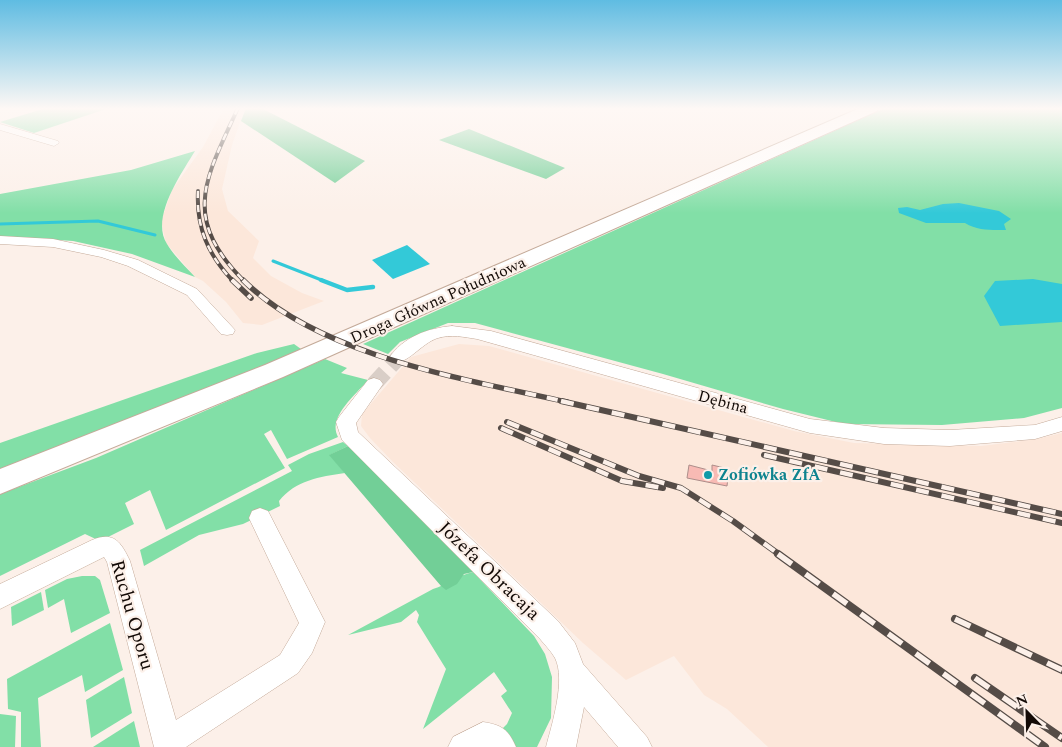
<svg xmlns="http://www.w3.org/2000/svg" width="1062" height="747" font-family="Spectral,serif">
	<rect width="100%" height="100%" fill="#fcf0e9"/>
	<g fill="#fce7da">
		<path d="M224,108H245L232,145L222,189L228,211L259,241L253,258L271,276L302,293L324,301L262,325L243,323L226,302L203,281L195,277L166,243L161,221L172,190L203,147Z"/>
		<path d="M459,344L489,346L794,431L854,443L981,446L1037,439L1062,433V747H768L727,709L704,695L674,656L626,680L583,643L393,462L370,438L361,426L362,414L411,357Z"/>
	</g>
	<g fill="#82dfa7">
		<path d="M46,108H109L34,133L0,122Z"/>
		<path d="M885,108H1062V408L1024,418L942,425L844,424L783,409L663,374L475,323H448L400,342L388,354L363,344Z"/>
		<path d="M195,151C181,174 150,218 167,244C174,256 186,267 195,277L132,254L73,241L0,236V194L131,170Z"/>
		<path d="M294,344L301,349L176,405L0,476V443L257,353Z"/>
		<path d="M325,359L347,368L341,373L368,380C356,395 327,417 338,437L287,459L271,430L264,434L285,468L166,530L150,490L125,503L134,524L100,541L85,534L0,576V494L96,458Z"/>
		<path d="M343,442L348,446L330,455L345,473C319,477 296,480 279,501L280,506L243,524L199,535L144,566L140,550L292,471L288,465L309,454Z"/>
		<path d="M473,572L534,636L545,654L552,677L551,718L537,747H512L499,732L507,724L512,713L501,696L507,691L494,672L423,729L446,669L417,622L419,615L416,610L401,622L348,635L433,589C447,585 459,575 473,572Z"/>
		<path d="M82,576H95L100,580L110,613L71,633L64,599L48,608L45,590L67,579Z"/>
		<path d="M41,592L44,610L12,626L11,607Z"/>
		<path d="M110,623L123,670L85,692L82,675L38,698L41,747H21V712L8,709L7,679Z"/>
		<path d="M124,677L132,713L91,738L86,700Z"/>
		<path d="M0,714L16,716L15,747H0Z"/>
		<path d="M134,721L140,747H93Z"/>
	</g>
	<g fill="#72cf97">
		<path d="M246,108H261L365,161L335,183L241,121Z"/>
		<path d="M469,129L565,168L546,179L439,140Z"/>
		<path d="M348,446L473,572L464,574L457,584L446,590L441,586L329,455Z"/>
	</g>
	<g fill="#33c9d8">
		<path d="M959,203L999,211L1011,219L1004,224L1006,230C992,230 978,231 965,223H926L899,213L898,208L907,207L920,210L943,204Z"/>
		<path d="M407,245L430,264L393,279L372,260Z"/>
		<path d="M1033,279L1062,284V322L1000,326L984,296L995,281Z"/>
	</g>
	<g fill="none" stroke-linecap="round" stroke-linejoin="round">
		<g stroke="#33c9d8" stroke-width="3">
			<path d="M0,224L98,221L155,235"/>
			<path d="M273,261L324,281"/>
		</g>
		<path stroke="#33c9d8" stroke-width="4.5" d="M321,280L347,290L373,287"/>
	</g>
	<path fill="#f8bab4" stroke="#ad8e8a" d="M689,465L712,471V465L729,469L727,486L687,478Z"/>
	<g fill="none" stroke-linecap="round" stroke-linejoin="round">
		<path stroke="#d9cec7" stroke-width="16" stroke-dasharray="16 8" stroke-linecap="butt" d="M374,384L398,358"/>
		<defs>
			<g id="minor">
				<path d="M0,124L58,141L59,143L54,146L0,130Z"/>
				<path d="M0,236L53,239L104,250L138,260L197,289L235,330L233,334L227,335L221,334L187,295L128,266L101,257L53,247L0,244Z"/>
				<path d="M452,326L491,331L810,419L884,428L950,430L1035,425L1062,417V431L1035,439L950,446L884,444L810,433L477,339C464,337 451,334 438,338C421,343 407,366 392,362L389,358C403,337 428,328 452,326Z"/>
				<path d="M374,378L380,380L383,384L356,423L358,432L558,621L575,643L583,664L647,737L652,747H618L584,707L576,747H546C552,724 566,680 555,658C551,651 545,645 540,639L342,440L336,422L339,417L368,380Z"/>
				<path d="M260,508L268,511L325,622L312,653L298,673L186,747H154L107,562L104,557L0,609V584L92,540C114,531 121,542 130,561L176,720L280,655L299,623L249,518L252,511Z"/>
				<path d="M483,722C502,725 508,729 516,747H448L453,737Z"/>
			</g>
			<path id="secondary" d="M860,108H878L877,111L283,377L0,494V469L265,365Z"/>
		</defs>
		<use href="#minor" stroke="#c4aa99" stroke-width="1"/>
		<use href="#secondary" stroke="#c4aa99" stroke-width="2"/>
		<use href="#minor" fill="#fff" fill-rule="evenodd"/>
		<use href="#secondary" fill="#fff" fill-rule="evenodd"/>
		<defs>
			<g id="rail-far3">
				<path d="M238,108C206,178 180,217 244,281"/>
				<path d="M198,191C196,227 208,255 233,281"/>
			</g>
			<g id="rail-far2">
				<path d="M232,280L251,298"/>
				<path d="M243,280C319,356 464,379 567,402"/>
			</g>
			<g id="rail-far1">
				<path d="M561,401L1062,514"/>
				<path d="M507,422L639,476L681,488L733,521L780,555"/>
				<path d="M501,428L622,481L663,488"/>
				<path d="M764,455L1062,523"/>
			</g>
			<g id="rail">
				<path d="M778,554L1045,747"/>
				<path d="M955,619L1062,670"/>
				<path d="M975,678L1062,738"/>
			</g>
		</defs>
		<use href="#rail-far3" stroke="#554c47" stroke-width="4"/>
		<use href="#rail-far2" stroke="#554c47" stroke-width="5.5"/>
		<use href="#rail-far1" stroke="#554c47" stroke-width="6"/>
		<use href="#rail" stroke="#554c47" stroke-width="8"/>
		<use href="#rail-far3" stroke="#fcf0e9" stroke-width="2.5" stroke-dasharray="7" stroke-linecap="butt"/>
		<use href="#rail-far2" stroke="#fcf0e9" stroke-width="4" stroke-dasharray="11" stroke-linecap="butt"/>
		<use href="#rail-far1" stroke="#fcf0e9" stroke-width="4.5" stroke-dasharray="13" stroke-linecap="butt"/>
		<use href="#rail" stroke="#fcf0e9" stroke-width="5.5" stroke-dasharray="17" stroke-linecap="butt"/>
	</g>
	<linearGradient id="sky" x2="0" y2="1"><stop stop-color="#5fbce2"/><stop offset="0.51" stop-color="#fef8f5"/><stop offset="1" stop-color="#fef8f5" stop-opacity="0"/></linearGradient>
	<rect width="1062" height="213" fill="url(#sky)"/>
	<circle fill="#0f9aa8" stroke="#fcf0e9" stroke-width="2" cx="708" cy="475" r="5"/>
	<g text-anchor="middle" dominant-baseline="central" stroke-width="4.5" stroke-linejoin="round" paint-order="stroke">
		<g font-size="16" fill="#130a06" stroke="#fcf0e9">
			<text transform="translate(438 300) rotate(-24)">Droga Główna Południowa</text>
			<text transform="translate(723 402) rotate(15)">Dębina</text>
		</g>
		<g font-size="16" font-weight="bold" fill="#0d838f" stroke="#fcf0e9" text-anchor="start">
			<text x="718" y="475">Zofiówka ZfA</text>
		</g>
		<g font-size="19" fill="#130a06" stroke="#fcf0e9">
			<text transform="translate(489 571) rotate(44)">Józefa Obracaja</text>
			<text transform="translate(132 615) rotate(74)">Ruchu Oporu</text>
		</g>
	</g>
	<g transform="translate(1027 712) rotate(337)" stroke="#fcf0e9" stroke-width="4" paint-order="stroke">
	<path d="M0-4L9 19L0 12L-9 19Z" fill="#130a06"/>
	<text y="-8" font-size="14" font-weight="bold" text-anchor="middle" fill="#130a06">N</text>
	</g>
</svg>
